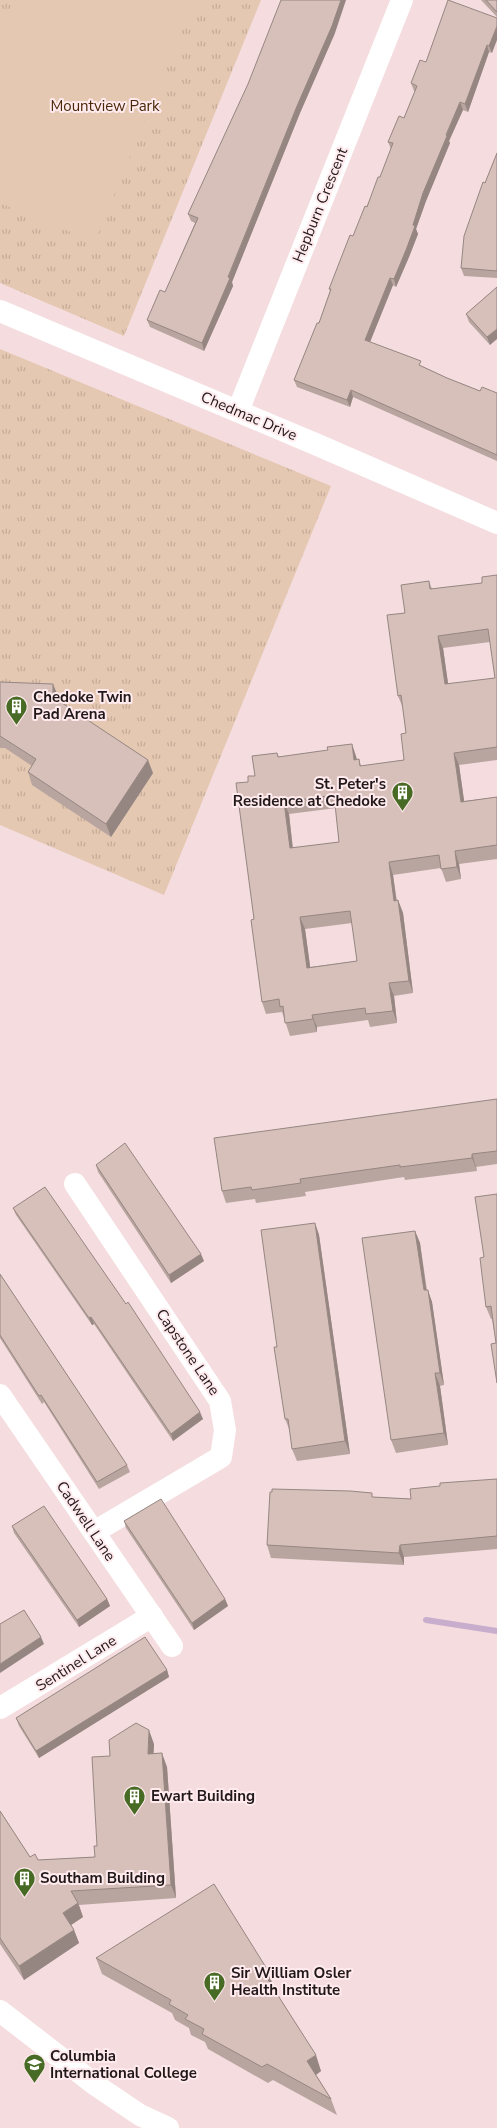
<svg xmlns="http://www.w3.org/2000/svg" width="497" height="2128" font-family="'Nunito Sans',sans-serif">
	<defs>
		<pattern id="park-tufts" width="24" height="20" patternUnits="userSpaceOnUse" patternTransform="scale(1.25)"><rect width="24" height="20" fill="#e5c8b2"/><path d="M3 7l-1-3M5 7V3M7 7l1-3M15 17l-1-3M17 17v-4M19 17l1-3" fill="none" stroke="#c4ab98"/></pattern>
	</defs>
	<rect width="100%" height="100%" fill="#f5dcdf"/>
	<g fill="url(#park-tufts)">
		<path d="M0,0H261L124,336L0,283Z"/>
		<path d="M0,349L331,486L164,895L0,825Z"/>
	</g>
	<path fill="#e5c8b2" d="M13,0H194L95,242L0,203V32Z"/>
	<g fill="none" stroke-linecap="round" stroke-linejoin="round">
		<path stroke="#c8adcd" stroke-width="6" d="M426,1620L497,1631"/>
		<g stroke="#fff" stroke-width="22">
			<path d="M0,311L320,446L497,523"/>
			<path d="M238,411L402,0"/>
			<path d="M75,1184L220,1401L225,1430L221,1457L94,1532"/>
			<path d="M0,1395L172,1646"/>
			<path d="M0,1708L152,1616"/>
			<path d="M0,2011L97,2086L140,2115L168,2128"/>
		</g>
	</g>
	<g fill="#b9a5a0" fill-rule="evenodd">
		<path d="M481,0H497V17Z"/>
		<path d="M497,18L492,53L489,52L468,112L463,110L449,141L450,143L426,201L416,229L418,234L409,257L396,287L393,285L370,342L447,378L480,391L497,393V461L353,397L350,407L297,387L294,380L319,323L330,291L329,289L380,177L391,149L388,142L404,118L415,91H414L411,83L426,62Z"/>
		<path d="M335,33L300,113L232,282L233,286L204,351L150,327L147,320L165,292L195,223L191,221L188,214Z"/>
		<path d="M497,153V278L464,276L461,268L485,183Z"/>
		<path d="M497,287L490,345L469,322L466,314Z"/>
		<path d="M497,575V760L459,765L464,801L497,797V859L459,864L461,879L446,882L441,868L393,875L397,901L398,900L403,913L413,993L394,996L397,1023L370,1027L368,1020L317,1027V1032L290,1036L282,1012L266,1014L262,1002L254,919L248,782L277,753L279,757L356,756L357,760L359,759L361,766L404,760L406,733L403,708L398,696L405,613L429,581L432,589L482,583ZM490,642L495,678L448,684L443,648ZM336,808L339,842L293,848L289,814ZM352,923L357,961L310,967L305,929Z"/>
		<path d="M0,682L58,696V700L153,773L111,837L32,785L28,772L32,766L5,748H0Z"/>
		<path d="M497,1099V1164L476,1167L477,1171L405,1180L404,1177L305,1192L306,1196L256,1203L255,1199L226,1203L222,1191Z"/>
		<path d="M96,1165L204,1261L171,1283L98,1172Z"/>
		<path d="M497,1194V1384L496,1343L492,1319H491L486,1307L484,1257Z"/>
		<path d="M13,1208L203,1419L173,1441L94,1324L92,1325L16,1215Z"/>
		<path d="M315,1223L319,1235L350,1454L297,1461L292,1449L290,1431L285,1419L277,1347Z"/>
		<path d="M415,1231L420,1243L427,1290L432,1302L444,1385L440,1386L448,1445L396,1453L391,1440Z"/>
		<path d="M0,1274L127,1465L130,1472L99,1489L44,1402L42,1404L0,1338Z"/>
		<path d="M497,1479V1549L404,1557V1565L271,1558L267,1545L374,1497L411,1499L440,1486Z"/>
		<path d="M124,1521L225,1599L228,1606L194,1630L126,1528Z"/>
		<path d="M12,1526L107,1599L110,1606L79,1627L14,1533Z"/>
		<path d="M167,1670L169,1677L39,1758L19,1726L16,1718Z"/>
		<path d="M154,1744L153,1754L167,1767L176,1898L79,1905L83,1917L71,1925L74,1930L79,1943L24,1980L0,1944V1811L30,1857L38,1860L95,1857L97,1846L110,1756Z"/>
		<path d="M96,1958L273,1985H272L321,2071L316,2075L331,2099L337,2115L273,2080L268,2083L208,2049L205,2042L191,2035L189,2028L175,2020L172,2013L102,1974Z"/>
	</g>
	<g fill="#968682">
		<path d="M341,0H346L335,33L300,113L232,282L233,286L204,351L202,343L297,106Z"/>
		<path d="M497,26V40L492,53L489,46Z"/>
		<path d="M487,45L489,52L468,112L465,104Z"/>
		<path d="M460,102L463,110L449,141L450,143L426,201L416,229L418,234L409,257L396,287L394,279L423,193Z"/>
		<path d="M390,278L393,285L368,347L365,340Z"/>
		<path d="M497,329V339L490,345L487,337Z"/>
		<path d="M351,390L353,397L350,407L347,400Z"/>
		<path d="M438,636L443,648L450,697L445,684Z"/>
		<path d="M53,684L58,696V710L53,697Z"/>
		<path d="M352,744L356,756L359,773L354,760Z"/>
		<path d="M454,753L459,765L466,814L461,802Z"/>
		<path d="M148,760L153,773L111,837L106,824Z"/>
		<path d="M284,802L289,814L294,861L290,848Z"/>
		<path d="M455,851L459,864L461,879L457,867Z"/>
		<path d="M389,862L393,875L398,914L394,901Z"/>
		<path d="M398,900L403,913L413,993L409,981Z"/>
		<path d="M300,917L305,929L312,980L307,968Z"/>
		<path d="M389,983L394,996L397,1023L393,1011Z"/>
		<path d="M312,1015L317,1027V1032L313,1019Z"/>
		<path d="M472,1154L476,1167L477,1171L472,1158Z"/>
		<path d="M315,1223L319,1235L350,1454L345,1441Z"/>
		<path d="M415,1231L420,1243L428,1303L424,1290Z"/>
		<path d="M201,1254L204,1261L171,1283L169,1275Z"/>
		<path d="M428,1290L432,1302L444,1385L440,1373Z"/>
		<path d="M91,1317L94,1324L92,1325L89,1318Z"/>
		<path d="M435,1373L440,1386L448,1445L444,1433Z"/>
		<path d="M200,1412L203,1419L173,1441L171,1434Z"/>
		<path d="M400,1545L404,1557V1565L399,1553Z"/>
		<path d="M107,1599L110,1606L79,1627L77,1620Z"/>
		<path d="M225,1599L228,1606L194,1630L192,1623Z"/>
		<path d="M41,1637L44,1644L0,1673V1664Z"/>
		<path d="M167,1670L169,1677L39,1758L36,1751Z"/>
		<path d="M149,1730L154,1744L153,1768L148,1754Z"/>
		<path d="M162,1753L167,1767L176,1898L171,1885Z"/>
		<path d="M78,1903L83,1917L68,1927L63,1913Z"/>
		<path d="M74,1930L79,1943L24,1980L19,1966Z"/>
		<path d="M267,1969L273,1985L269,1987L263,1972Z"/>
		<path d="M316,2055L321,2071L313,2077L307,2061Z"/>
	</g>
	<g fill="#d7c0ba" stroke="#968682" fill-rule="evenodd">
		<path d="M281,0H341L332,26L297,106L228,277L230,278L202,343L147,320L160,290L165,292L198,218L188,214L248,84Z"/>
		<path d="M448,0L497,18V26L489,46L487,45L465,104L460,102L446,135L447,136L423,193L413,225L415,226L406,250L394,279L390,278L365,340L421,361L419,365L447,378L480,391L482,387L497,393V455L351,390L347,400L294,380L317,323H319L331,289H329L350,235L353,236L365,206L367,207L378,177H380L393,143L388,142L399,116L404,118L417,86L411,83L420,60L426,62Z"/>
		<path d="M486,0H497V12Z"/>
		<path d="M497,153V271L461,268L464,236L483,182L485,183Z"/>
		<path d="M497,287V329L487,337L466,314Z"/>
		<path d="M497,575V747L454,753L461,802L497,797V845L455,851L457,867L441,869L439,855L389,862L394,901L398,900L409,981L389,983L393,1011L366,1014L365,1008L312,1015L313,1019L285,1023L283,1006L280,1007L279,999L262,1002L251,920L254,919L236,783L248,782V776H255L252,756L277,753L278,757L328,750L327,747L352,744L354,760L359,759L360,766L404,760L401,734L406,733L401,695L398,696L387,615L405,613L401,585L429,581L430,589L482,583V577ZM488,629L495,678L445,684L438,636ZM334,795L339,842L290,848L284,802ZM350,911L357,961L307,968L300,917Z"/>
		<path d="M0,682L53,684V697L148,760L106,824L28,772L36,759L0,736Z"/>
		<path d="M497,1099V1151L472,1154V1158L400,1167V1165L300,1179L301,1183L252,1190L251,1187L222,1191L214,1138Z"/>
		<path d="M125,1143L201,1254L169,1275L96,1165Z"/>
		<path d="M45,1187L126,1304L128,1302L200,1412L171,1434L91,1317L89,1318L13,1208Z"/>
		<path d="M497,1194V1383L491,1344L496,1343L491,1306L486,1307L482,1275L480,1258L484,1257L475,1197Z"/>
		<path d="M315,1223L345,1441L292,1449L288,1419H285L274,1347H277L261,1230Z"/>
		<path d="M415,1231L424,1290H428L440,1373H435L444,1433L391,1440L362,1238Z"/>
		<path d="M0,1274L127,1465L97,1482L41,1395L39,1396L0,1335Z"/>
		<path d="M497,1479V1536L400,1545L399,1553L267,1545L270,1492H272V1489L350,1491L372,1493V1497L411,1499L410,1489L440,1486V1483Z"/>
		<path d="M161,1499L225,1599L192,1623L124,1521Z"/>
		<path d="M44,1506L107,1599L77,1620L12,1526Z"/>
		<path d="M24,1610L41,1637L0,1664V1624Z"/>
		<path d="M145,1637L167,1670L36,1751L16,1718Z"/>
		<path d="M136,1723L149,1730L148,1754L162,1753L171,1885L71,1891L78,1903L63,1913L74,1930L19,1966L0,1938V1811L30,1857L35,1854L38,1860L95,1857L94,1846H97L92,1757L110,1756L109,1740Z"/>
		<path d="M214,1884L267,1969L263,1972L316,2055L307,2061L331,2099L267,2064L262,2067L202,2034L204,2029L185,2019L188,2015L169,2004L171,2000L96,1958Z"/>
	</g>
	<defs>
		<symbol id="building-pin" viewBox="-11 -11 22 30"><path d="M0 17L-7.5 6A9.5 9.5 0 1 1 7.5 6Z" fill="#476b24" stroke="#ffeaed"/><path d="M-4-6H4V6H1V3H-1V6H-4ZM-2.5-4.3h1.7v1.8h-1.7ZM.8-4.3h1.7v1.8H.8ZM-2.5-1h1.7V.8h-1.7ZM.8-1h1.7V.8H.8Z" fill="#fff"/></symbol>
		<symbol id="school-pin" viewBox="-11 -11 22 30"><path d="M0 17L-7.5 6A9.5 9.5 0 1 1 7.5 6Z" fill="#476b24" stroke="#ffeaed"/><path d="M0-5L7-2L0 1L-7-2ZM-4 1L0 2.5L4 1V4Q0 6-4 4Z" fill="#fff"/></symbol>
	</defs>
	<g fill-rule="evenodd">
		<use href="#building-pin" x="4" y="694" width="25" height="34"/>
		<use href="#building-pin" x="390" y="780" width="25" height="34"/>
		<use href="#building-pin" x="122" y="1784" width="25" height="34"/>
		<use href="#building-pin" x="12" y="1866" width="25" height="34"/>
		<use href="#building-pin" x="202" y="1970" width="25" height="34"/>
		<use href="#school-pin" x="22" y="2052" width="25" height="34"/>
	</g>
	<g text-anchor="middle" dominant-baseline="central" stroke-width="4" stroke-linejoin="round" paint-order="stroke">
		<g font-size="15" fill="#4a2707" stroke="#ffeaed">
			<text x="105" y="106">Mountview Park</text>
		</g>
		<g font-size="15" fill="#21181a" stroke="#ffeaed">
			<text transform="translate(320 205) rotate(-68)">Hepburn Crescent</text>
			<text transform="translate(249 416) rotate(23)">Chedmac Drive</text>
			<text transform="translate(188 1352) rotate(56)">Capstone Lane</text>
			<text transform="translate(86 1521) rotate(56)">Cadwell Lane</text>
			<text transform="translate(76 1663) rotate(-32)">Sentinel Lane</text>
		</g>
		<g font-size="15" font-weight="bold" fill="#21181a" stroke="#ffeaed" text-anchor="start">
			<text x="33" y="697">Chedoke Twin<tspan x="33" dy="17">Pad Arena</tspan></text>
			<text x="386" y="784" text-anchor="end">St. Peter's<tspan x="386" dy="17">Residence at Chedoke</tspan></text>
			<text x="151" y="1796">Ewart Building</text>
			<text x="40" y="1878">Southam Building</text>
			<text x="231" y="1973">Sir William Osler<tspan x="231" dy="17">Health Institute</tspan></text>
			<text x="50" y="2056">Columbia<tspan x="50" dy="17">International College</tspan></text>
		</g>
	</g>
</svg>
